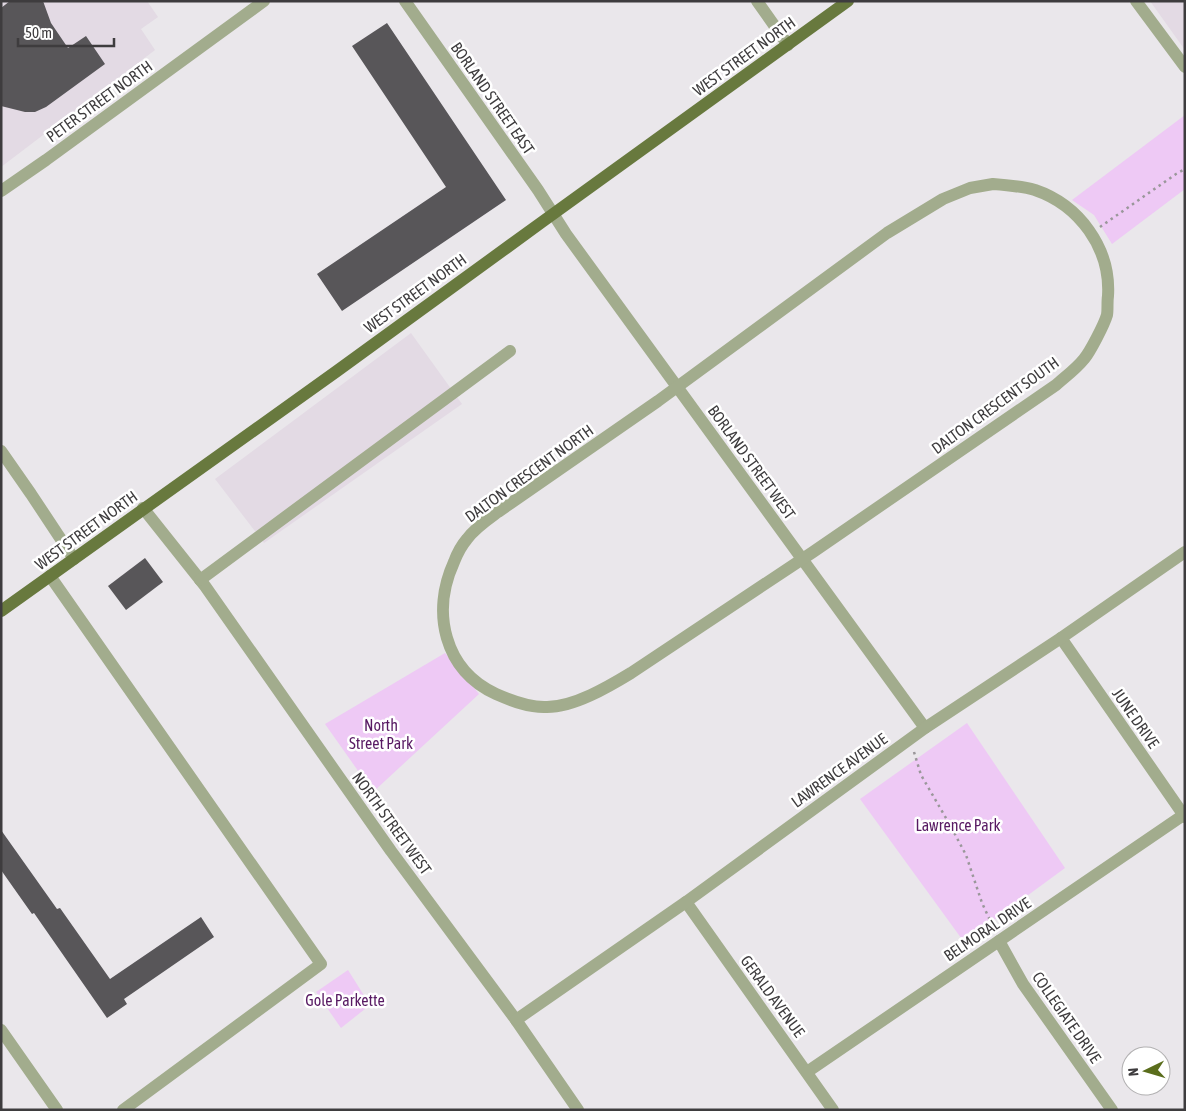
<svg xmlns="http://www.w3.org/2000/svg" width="1186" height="1111" font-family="'Asap Condensed',sans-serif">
	<rect width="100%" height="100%" fill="#eae7eb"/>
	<g fill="#e3dae4">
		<path d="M1,1H147L158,17L141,29L155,50L1,167Z"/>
		<path d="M1150,1H1185V50Z"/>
		<path d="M411,333L462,404L264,543L215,479Z"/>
	</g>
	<g fill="#eec9f5">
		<path d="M1185,115V189L1112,244L1094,215L1072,200Z"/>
		<path d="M445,653L479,694L373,792L325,724Z"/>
		<path d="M967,723L1065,868L964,942L860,799Z"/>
		<path d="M348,970L370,1005L341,1028L316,992Z"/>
	</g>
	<g fill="#585659">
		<path d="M10,1H43L51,23L68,48L86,36L105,64L46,107L35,112H25L1,106V8Z"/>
		<path d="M387,23L506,200L342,311L317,274L446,187L352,46Z"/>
		<path d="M145,558L163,582L126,610L108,586Z"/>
		<path d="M1,830L57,909L60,908L110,979L201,917L214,937L124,999L127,1004L107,1018L34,913L32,914L1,870Z"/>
	</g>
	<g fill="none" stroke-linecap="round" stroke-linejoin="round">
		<g stroke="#9a979a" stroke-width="2.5" stroke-dasharray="2.5 4" stroke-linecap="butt">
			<path d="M1100,227L1176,174L1185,169"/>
			<path d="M914,752L921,775L950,825L966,855L982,903L995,931"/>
		</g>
		<g stroke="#a2ac8d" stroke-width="12">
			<path d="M405,1L538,190L566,234L925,728"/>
			<path d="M757,1L788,45"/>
			<path d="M1136,1L1185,67"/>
			<path d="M993,184C1007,185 1021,186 1035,190C1079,205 1111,248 1108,296C1107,302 1108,309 1107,315C1104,325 1090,352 1084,359C1076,369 1065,377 1056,385L813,552L631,673C608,687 574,707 547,707C530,708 512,701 496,694C444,670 431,612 454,562C457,554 461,546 467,539C475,528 487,520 498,512L658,401L887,233L943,199L970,188Z"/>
			<path d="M1,191L46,160L264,1"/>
			<path d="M1,451L31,494L74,559"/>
			<path d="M143,508L205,586L391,851L516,1020L578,1110"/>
			<path d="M50,576L321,964L123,1110"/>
			<path d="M200,580L510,351"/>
			<path d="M1061,638L1185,817"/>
			<path d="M686,902L833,1110"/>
			<path d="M999,941L1023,984L1112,1110"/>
			<path d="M516,1020L686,902L925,728L1061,638L1185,552"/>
			<path d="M1,1030L57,1110"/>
			<path d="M807,1072L1185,814"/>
		</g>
		<path stroke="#68793e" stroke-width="12" d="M1,611L337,371L542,222L848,1"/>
	</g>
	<g text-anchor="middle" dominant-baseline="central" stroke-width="5" stroke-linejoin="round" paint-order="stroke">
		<g font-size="16" fill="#3e3c3e" stroke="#fff">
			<text transform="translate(744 56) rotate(-36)">WEST STREET NORTH</text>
			<text transform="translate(493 98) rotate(55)">BORLAND STREET EAST</text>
			<text transform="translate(99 101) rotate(-36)">PETER STREET NORTH</text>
			<text transform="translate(415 293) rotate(-36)">WEST STREET NORTH</text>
			<text transform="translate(995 405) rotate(-36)">DALTON CRESCENT SOUTH</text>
			<text transform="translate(752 462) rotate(54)">BORLAND STREET WEST</text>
			<text transform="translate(529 473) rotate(-36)">DALTON CRESCENT NORTH</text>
			<text transform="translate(86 530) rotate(-36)">WEST STREET NORTH</text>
			<text transform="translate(1136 718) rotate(55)">JUNE DRIVE</text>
			<text transform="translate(839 770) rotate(-36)">LAWRENCE AVENUE</text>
			<text transform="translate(392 823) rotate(54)">NORTH STREET WEST</text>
			<text transform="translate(987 929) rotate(-34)">BELMORAL DRIVE</text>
			<text transform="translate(773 996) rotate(54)">GERALD AVENUE</text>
			<text transform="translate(1067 1017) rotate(55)">COLLEGIATE DRIVE</text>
		</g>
		<g font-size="16" fill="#581a63" stroke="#fff">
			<text x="381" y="725">North<tspan x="381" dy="18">Street Park</tspan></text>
			<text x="958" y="825">Lawrence Park</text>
			<text x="345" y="1000">Gole Parkette</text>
		</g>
	</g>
	<rect width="1186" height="1111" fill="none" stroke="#3e3c3e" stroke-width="5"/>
	<g transform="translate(1146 1071) rotate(265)"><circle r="24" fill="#ffffff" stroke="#b2b1b2"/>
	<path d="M0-4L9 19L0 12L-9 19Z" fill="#5a6d1c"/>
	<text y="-8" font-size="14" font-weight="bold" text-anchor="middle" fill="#3e3c3e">N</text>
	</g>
	<path d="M18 38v8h96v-8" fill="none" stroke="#3e3c3e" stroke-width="2.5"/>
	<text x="25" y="38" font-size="15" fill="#3e3c3e" stroke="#ffffff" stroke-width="4" paint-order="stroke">50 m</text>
</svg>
